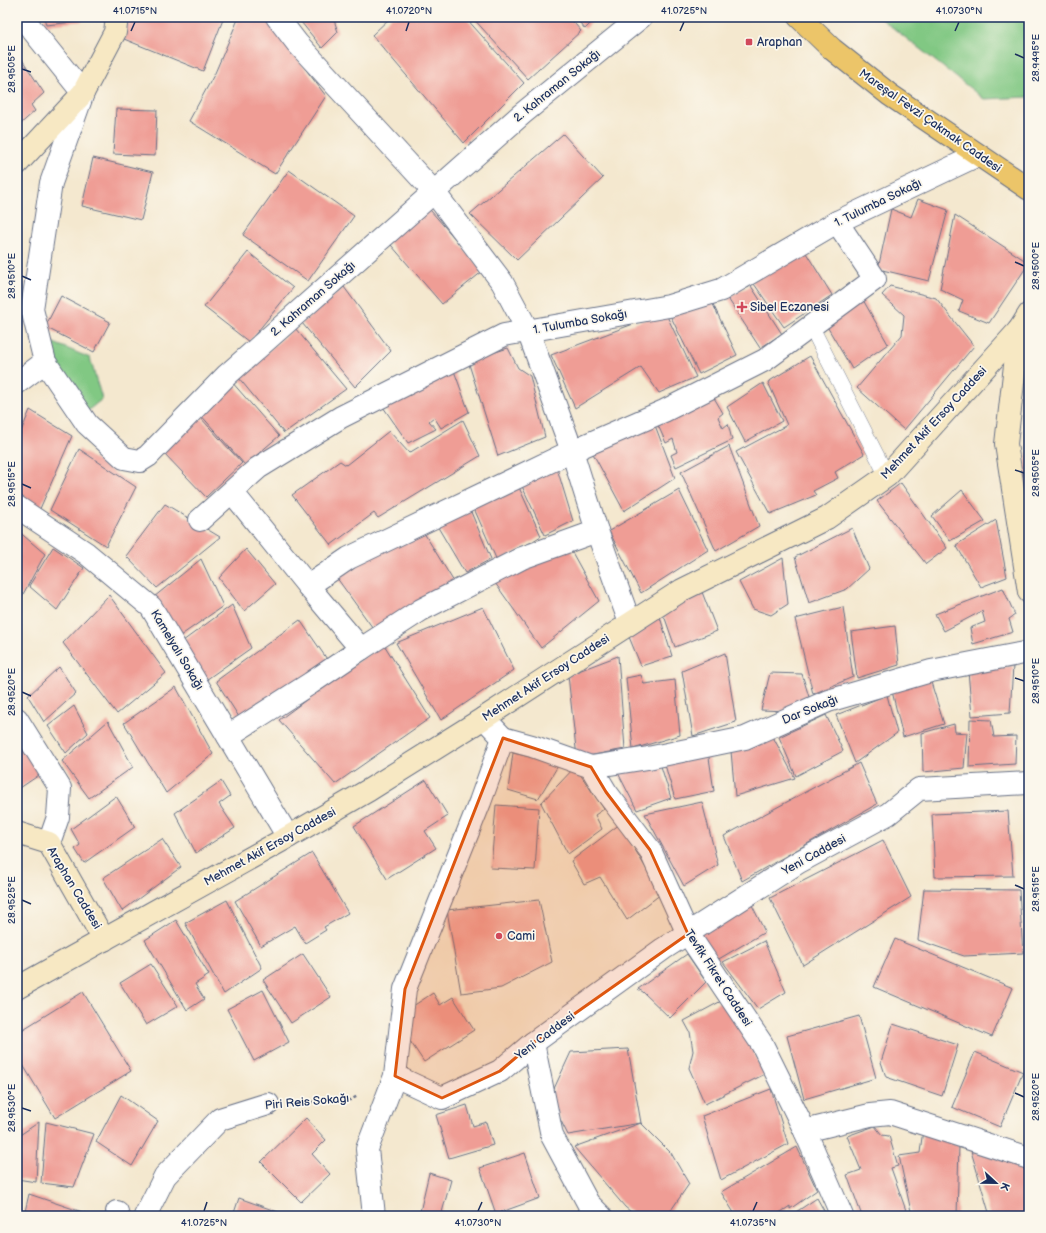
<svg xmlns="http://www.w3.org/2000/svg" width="1046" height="1233" font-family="'Balsamiq Sans',sans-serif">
	<rect width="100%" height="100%" fill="#fbf7ec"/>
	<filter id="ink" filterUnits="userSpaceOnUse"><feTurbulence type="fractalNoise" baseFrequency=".025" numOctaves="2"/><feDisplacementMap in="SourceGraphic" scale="8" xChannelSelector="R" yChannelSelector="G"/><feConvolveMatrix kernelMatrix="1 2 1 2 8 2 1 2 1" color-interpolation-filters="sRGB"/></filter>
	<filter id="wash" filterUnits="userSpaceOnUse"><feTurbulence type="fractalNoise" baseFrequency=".012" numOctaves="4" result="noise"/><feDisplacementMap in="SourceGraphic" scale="16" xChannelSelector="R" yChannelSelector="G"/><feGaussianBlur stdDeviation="0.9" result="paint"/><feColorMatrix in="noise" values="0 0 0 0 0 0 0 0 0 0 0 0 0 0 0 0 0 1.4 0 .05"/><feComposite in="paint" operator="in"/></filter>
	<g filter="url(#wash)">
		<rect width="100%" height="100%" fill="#f4e8cf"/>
		<g fill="#81c883" stroke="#4e7c70">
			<path d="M879,17H1029V97L984,99Z"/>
			<path d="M42,338L90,358L102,399L85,413Z"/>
		</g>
		<g id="blocks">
			<g fill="#ef9d95">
				<path d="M44,17H83V21L46,25Z"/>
				<path d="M128,17H224L203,71L124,39Z"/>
				<path d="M239,17H266L326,96L275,174L189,121L215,73Z"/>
				<path d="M297,17H333L338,32L322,48Z"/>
				<path d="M391,17H465L524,83L464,143L372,35Z"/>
				<path d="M472,17H569L581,31L528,79Z"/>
				<path d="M575,17H597L585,29Z"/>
				<path d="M17,52L44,93L31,105L35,111L17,127Z"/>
				<path d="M116,109L157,110L155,156L113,154Z"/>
				<path d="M563,134L603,178L517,260L470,214Z"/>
				<path d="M93,158L153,172L141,220L82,206Z"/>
				<path d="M289,170L354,216L308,281L243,235Z"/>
				<path d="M918,199L948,210L929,281L878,269L891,209L911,217Z"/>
				<path d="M424,203L483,271L442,304L385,238Z"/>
				<path d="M955,215L1029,263L989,323L959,311L963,300L940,289Z"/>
				<path d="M803,248L832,295L784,327L752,281Z"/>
				<path d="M248,252L293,288L249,342L204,307Z"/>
				<path d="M751,286L782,334L760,348L727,297Z"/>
				<path d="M890,286L936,298L974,346L904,430L857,388L902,335L904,315L882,295Z"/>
				<path d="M344,287L391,351L355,387L302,323Z"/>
				<path d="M61,296L110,322L94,352L45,327Z"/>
				<path d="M862,298L888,344L852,369L825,323Z"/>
				<path d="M711,300L737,355L699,374L670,315Z"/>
				<path d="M665,312L696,377L659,393L641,367L575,408L551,355Z"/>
				<path d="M295,328L346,389L284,433L238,377Z"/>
				<path d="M508,348L518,368L530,376L545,437L498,456L468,361Z"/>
				<path d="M810,356L864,454L835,472L838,478L813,491L816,495L770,514L736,452L787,425L768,382Z"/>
				<path d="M453,368L469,412L441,428L434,417L429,421L436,429L408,443L381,404Z"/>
				<path d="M231,381L279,436L245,465L199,413Z"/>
				<path d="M763,383L782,421L745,442L727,407Z"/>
				<path d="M713,396L723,413L718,417L723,428L728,424L732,440L676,467L671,455L677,452L673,439L666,443L657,423Z"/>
				<path d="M17,407L23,410L17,424Z"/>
				<path d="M30,410L72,436L39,511L17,498V441Z"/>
				<path d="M199,416L242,463L206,497L163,452Z"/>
				<path d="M463,420L480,456L378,518L374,513L331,545L292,495L340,461L346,465L389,431L409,453Z"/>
				<path d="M653,420L675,478L624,511L590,448Z"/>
				<path d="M729,446L759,526L716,551L681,472Z"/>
				<path d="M79,449L136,487L106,546L50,510Z"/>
				<path d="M1028,452H1029V500L1019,493Z"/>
				<path d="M556,465L573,521L545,535L520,482Z"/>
				<path d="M517,483L541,536L498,563L472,504Z"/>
				<path d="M901,483L947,548L926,564L877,501Z"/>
				<path d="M679,490L708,550L641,593L609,531Z"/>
				<path d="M962,490L985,521L950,541L932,516Z"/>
				<path d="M165,504L220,537L157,588L126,556Z"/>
				<path d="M468,505L491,559L465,573L436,524Z"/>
				<path d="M996,520L1007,577L981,587L956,545Z"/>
				<path d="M421,528L454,582L375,631L334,574Z"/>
				<path d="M852,528L869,569L847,589L809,603L795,557Z"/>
				<path d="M17,530L45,554L22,596L17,592Z"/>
				<path d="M568,545L599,601L541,648L493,580Z"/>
				<path d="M53,547L84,568L57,610L29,586Z"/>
				<path d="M246,549L275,584L244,611L219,578Z"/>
				<path d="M783,558L788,604L771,615L753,609L739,582Z"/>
				<path d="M201,559L223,606L180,636L154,597Z"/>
				<path d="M1003,588L1015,615L1009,619L1013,632L973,644L970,628L985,622L982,611L944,631L935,614Z"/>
				<path d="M702,592L717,631L675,647L661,607Z"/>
				<path d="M109,595L166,673L117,714L63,643Z"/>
				<path d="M232,605L251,648L203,682L183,641Z"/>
				<path d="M483,607L514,670L441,720L396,643Z"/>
				<path d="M843,607L853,677L813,694L795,619Z"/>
				<path d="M659,614L672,656L641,666L627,632Z"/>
				<path d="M300,620L329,662L241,720L216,681Z"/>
				<path d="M895,626L899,665L857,678L851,632Z"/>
				<path d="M383,643L430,718L335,784L279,720Z"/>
				<path d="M725,653L736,722L693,736L682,671Z"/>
				<path d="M618,656L625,749L577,758L568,675Z"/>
				<path d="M1013,666L1010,713L972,716L968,671Z"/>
				<path d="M59,667L76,693L44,722L28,696Z"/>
				<path d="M770,673L802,674L809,697L787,711L761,710Z"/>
				<path d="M641,675L644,684L675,680L680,735L633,749L626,678Z"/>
				<path d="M930,679L944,724L903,737L891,687Z"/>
				<path d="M176,687L213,754L166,793L124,723Z"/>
				<path d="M887,695L897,733L855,763L836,715Z"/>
				<path d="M74,706L88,733L66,753L48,726Z"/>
				<path d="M826,715L843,751L796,776L779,737Z"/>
				<path d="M970,719L991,720L994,737L1016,736L1015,764L969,767Z"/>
				<path d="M108,721L133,767L89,798L62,761Z"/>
				<path d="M17,723L48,769L17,790Z"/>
				<path d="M954,724L955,732L967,733L964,768L923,772L922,733Z"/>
				<path d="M773,737L795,778L735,796L731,751Z"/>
				<path d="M708,751L714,791L675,799L663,758Z"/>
				<path d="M513,753L559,764L538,799L508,790Z"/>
				<path d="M660,763L671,798L637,810L618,773Z"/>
				<path d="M859,763L877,804L742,881L724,836Z"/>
				<path d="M575,767L604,809L595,815L602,829L568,854L541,803Z"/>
				<path d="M426,780L448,816L425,831L436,848L387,879L354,826Z"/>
				<path d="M221,781L230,796L219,804L235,828L196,853L175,813Z"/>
				<path d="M116,796L135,827L84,863L75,849L80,845L71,829Z"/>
				<path d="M702,802L718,865L684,886L645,814Z"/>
				<path d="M496,805L539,808L535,870L491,868Z"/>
				<path d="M1008,811L1013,876L935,877L932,814Z"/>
				<path d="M620,824L661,894L627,920L600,877L584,884L571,861Z"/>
				<path d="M162,839L181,867L122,911L103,878Z"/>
				<path d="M883,840L911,897L803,965L770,898Z"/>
				<path d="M312,853L348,913L324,927L326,930L305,943L295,926L261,946L235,901Z"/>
				<path d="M924,889L1019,890L1023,953L964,956L918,940Z"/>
				<path d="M227,900L262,968L224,994L185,923Z"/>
				<path d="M539,900L552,962L501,988L461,993L447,910Z"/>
				<path d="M752,905L765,932L717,960L698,934Z"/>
				<path d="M176,920L209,975L195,984L204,999L187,1010L145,940Z"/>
				<path d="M895,939L1013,988L992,1037L874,987Z"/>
				<path d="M764,941L786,992L758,1009L723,962Z"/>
				<path d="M303,954L331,997L291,1023L263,980Z"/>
				<path d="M687,954L706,982L670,1018L643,992L638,989Z"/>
				<path d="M151,964L178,1006L146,1025L120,983Z"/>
				<path d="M263,990L289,1042L254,1061L227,1009Z"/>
				<path d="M83,992L131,1071L55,1118L17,1055V1033Z"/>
				<path d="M433,993L440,1005L453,997L474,1030L424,1062L406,1035L410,1008Z"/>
				<path d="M725,999L765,1074L705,1104L689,1068L693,1051L690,1032L684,1021Z"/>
				<path d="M859,1016L876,1078L804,1099L787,1036Z"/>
				<path d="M893,1024L958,1045L942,1096L886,1077L881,1062Z"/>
				<path d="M628,1049L641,1123L671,1153L689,1184L667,1216H636L625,1207L574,1147L641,1123L568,1135L554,1107L552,1093L571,1052Z"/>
				<path d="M975,1052L1023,1072L1000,1127L952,1107Z"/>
				<path d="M771,1089L788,1144L721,1180L702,1116Z"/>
				<path d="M121,1095L158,1121L132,1166L96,1142Z"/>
				<path d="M467,1105L473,1126L486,1122L493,1145L449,1158L436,1115Z"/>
				<path d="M306,1118L326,1140L312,1154L330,1174L301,1202L261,1162Z"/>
				<path d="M39,1122L36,1182L17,1179V1137Z"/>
				<path d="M46,1122L94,1134L74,1187L41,1183Z"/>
				<path d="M875,1126L882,1135L889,1136L898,1166L891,1168L908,1216H862L847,1175L861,1170L847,1136Z"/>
				<path d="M923,1129L959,1145L957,1216H912L899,1156L920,1153Z"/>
				<path d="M797,1147L817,1190L790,1209V1206L775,1216H736L721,1192Z"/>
				<path d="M971,1151L1029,1167V1216H990Z"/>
				<path d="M525,1153L540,1198L496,1214L480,1168Z"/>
				<path d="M429,1173L451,1180L441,1216H419Z"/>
				<path d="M29,1194L94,1216H24Z"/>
				<path d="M239,1198L278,1212L277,1216H233Z"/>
				<path d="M817,1198L827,1216H790Z"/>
			</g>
		</g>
	</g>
	<g filter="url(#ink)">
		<use href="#blocks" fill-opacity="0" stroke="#677086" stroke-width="1"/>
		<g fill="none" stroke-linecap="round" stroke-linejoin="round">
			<defs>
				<path id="lane" d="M811,326L887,476"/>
				<g id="street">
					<path d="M22,17L83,93L51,183L32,309L45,362L87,424L124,458L140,461L148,456L227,375L522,114L641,17"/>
					<path d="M277,17L297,43L434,192L502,282L528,331L572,451L664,411L765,360L875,279L837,222"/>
					<path d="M17,383L45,362"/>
					<path d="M232,492L308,586L349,558L572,451L597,531L630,623"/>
					<path d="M17,507L86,553L151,607L288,837"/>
					<path d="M200,520L258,468L341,417L504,335L669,306L721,290L837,222L978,155"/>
					<path d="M308,586L361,649L421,610L522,558L597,531"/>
					<path d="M484,718L503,738L480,802L405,989L395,1076L442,1098L500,1071L533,1043L663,949L799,862L888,814L919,789L1029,783"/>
					<path d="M17,719L60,788L58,817L49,843"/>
					<path d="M228,736L311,683L361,649"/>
					<path d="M503,738L532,746L591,767L606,792L650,850L688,934L762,1044L805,1131L842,1216"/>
					<path d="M591,767L648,758L745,738L828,701L931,671L1029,652"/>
					<path d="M533,1043L552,1136L588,1203L601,1216"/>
					<path d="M805,1131L870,1115L890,1113L1029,1158"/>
					<path d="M117,1212L118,1216"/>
					<path d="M145,1216L165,1176L220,1119L268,1104"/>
					<path d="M374,1216L367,1149L395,1076"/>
				</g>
				<g id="secondary">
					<path d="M17,164L83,93L115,32L117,17"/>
					<path d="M1019,330L1006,444L1029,592"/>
					<path d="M17,833L49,843L104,940"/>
					<path d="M17,988L288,837L369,790L484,718L682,590L827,518L887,476L1019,330L1029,314"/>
				</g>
				<path id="primary" d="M799,17L832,49L890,95L1029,189"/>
			</defs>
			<use href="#lane" stroke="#677086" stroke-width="16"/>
			<use href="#street" stroke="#677086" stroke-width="24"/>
			<use href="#secondary" stroke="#677086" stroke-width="24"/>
			<use href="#primary" stroke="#677086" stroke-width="24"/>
			<path stroke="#677086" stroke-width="2.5" stroke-dasharray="3 3" stroke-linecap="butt" d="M294,1103L350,1100L358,1096"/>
			<use href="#lane" stroke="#fff" stroke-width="15"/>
			<use href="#street" stroke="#fff" stroke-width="22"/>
			<use href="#secondary" stroke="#f7e8c3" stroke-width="22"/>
			<use href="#primary" stroke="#ecc569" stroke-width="22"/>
		</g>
	</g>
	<path fill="#de5710" fill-opacity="0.2" stroke="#de5710" stroke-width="3" stroke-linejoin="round" d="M503,738L591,767L606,792L650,850L688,934L533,1043L500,1071L442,1098L395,1076L405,989Z"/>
	<path fill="none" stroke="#1b2f5e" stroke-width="1.5" d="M131,31L135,22M406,31L409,22M680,31L684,22M955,31L959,22M1015,54L1024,58M22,69L31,72M1015,262L1024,266M22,276L31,280M1015,470L1024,473M22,484L31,488M1015,678L1024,681M22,692L31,696M1015,885L1024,889M22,900L31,904M1015,1093L1024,1097M22,1108L31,1111M204,1211L207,1202M478,1211L482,1202M753,1211L757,1202"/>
	<g fill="#d1495b" stroke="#fbf7ec" stroke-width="1.5">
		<rect x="745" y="38" width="8" height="8" rx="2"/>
		<path d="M740 301h4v4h4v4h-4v4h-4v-4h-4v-4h4z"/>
		<circle cx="499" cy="936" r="4"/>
	</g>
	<g text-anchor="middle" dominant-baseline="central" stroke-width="3.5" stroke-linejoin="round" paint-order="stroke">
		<g font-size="12" fill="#1b2f5e" stroke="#fbf7ec" text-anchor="start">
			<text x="757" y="42">Araphan</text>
			<text x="750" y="307">Sibel Eczanesi</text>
			<text x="507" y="936">Cami</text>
		</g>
		<g font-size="12" fill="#1b2f5e" stroke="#fbf7ec">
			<text transform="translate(557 86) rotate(-39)">2. Kahraman Sokağı</text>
			<text transform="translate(930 121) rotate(35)">Mareşal Fevzi Çakmak Caddesi</text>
			<text transform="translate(878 203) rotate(-26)">1. Tulumba Sokağı</text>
			<text transform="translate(313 299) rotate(-41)">2. Kahraman Sokağı</text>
			<text transform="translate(580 322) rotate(-10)">1. Tulumba Sokağı</text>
			<text transform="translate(934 423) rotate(-47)">Mehmet Akif Ersoy Caddesi</text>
			<text transform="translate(177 650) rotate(59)">Kamelyalı Sokağı</text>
			<text transform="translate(546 678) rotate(-33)">Mehmet Akif Ersoy Caddesi</text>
			<text transform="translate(810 710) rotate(-22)">Dar Sokağı</text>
			<text transform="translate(270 847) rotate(-29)">Mehmet Akif Ersoy Caddesi</text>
			<text transform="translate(814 855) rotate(-29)">Yeni Caddesi</text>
			<text transform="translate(74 888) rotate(59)">Araphan Caddesi</text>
			<text transform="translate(718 978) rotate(57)">Tevfik Fikret Caddesi</text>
			<text transform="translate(545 1036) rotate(-37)">Yeni Caddesi</text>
			<text transform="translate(307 1102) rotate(-5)">Piri Reis Sokağı</text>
		</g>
	</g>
	<rect width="1046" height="1233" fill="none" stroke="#fbf7ec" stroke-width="44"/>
	<g transform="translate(996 1183) rotate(112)" stroke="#fbf7ec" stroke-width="3" paint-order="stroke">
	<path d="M0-3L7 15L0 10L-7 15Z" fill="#1b2f5e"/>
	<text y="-6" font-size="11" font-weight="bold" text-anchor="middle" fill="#1b2f5e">K</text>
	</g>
	<rect x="22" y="22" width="1002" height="1189" fill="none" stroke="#1b2f5e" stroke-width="1.5"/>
	<g font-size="10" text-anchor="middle" fill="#1b2f5e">
		<text x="135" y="14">41.0715°N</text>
		<text x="409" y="14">41.0720°N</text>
		<text x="684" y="14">41.0725°N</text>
		<text x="959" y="14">41.0730°N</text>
		<text transform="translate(1035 58) rotate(-90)" y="4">28.9495°E</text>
		<text transform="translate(11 69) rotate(-90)" y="4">28.9505°E</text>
		<text transform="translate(1035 266) rotate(-90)" y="4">28.9500°E</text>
		<text transform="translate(11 276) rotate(-90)" y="4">28.9510°E</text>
		<text transform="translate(1035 473) rotate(-90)" y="4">28.9505°E</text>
		<text transform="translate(11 484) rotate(-90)" y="4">28.9515°E</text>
		<text transform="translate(1035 681) rotate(-90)" y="4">28.9510°E</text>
		<text transform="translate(11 692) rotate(-90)" y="4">28.9520°E</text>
		<text transform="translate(1035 889) rotate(-90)" y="4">28.9515°E</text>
		<text transform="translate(11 900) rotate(-90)" y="4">28.9525°E</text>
		<text transform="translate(1035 1097) rotate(-90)" y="4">28.9520°E</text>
		<text transform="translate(11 1108) rotate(-90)" y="4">28.9530°E</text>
		<text x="204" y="1226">41.0725°N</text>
		<text x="478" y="1226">41.0730°N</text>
		<text x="753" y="1226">41.0735°N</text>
	</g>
</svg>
